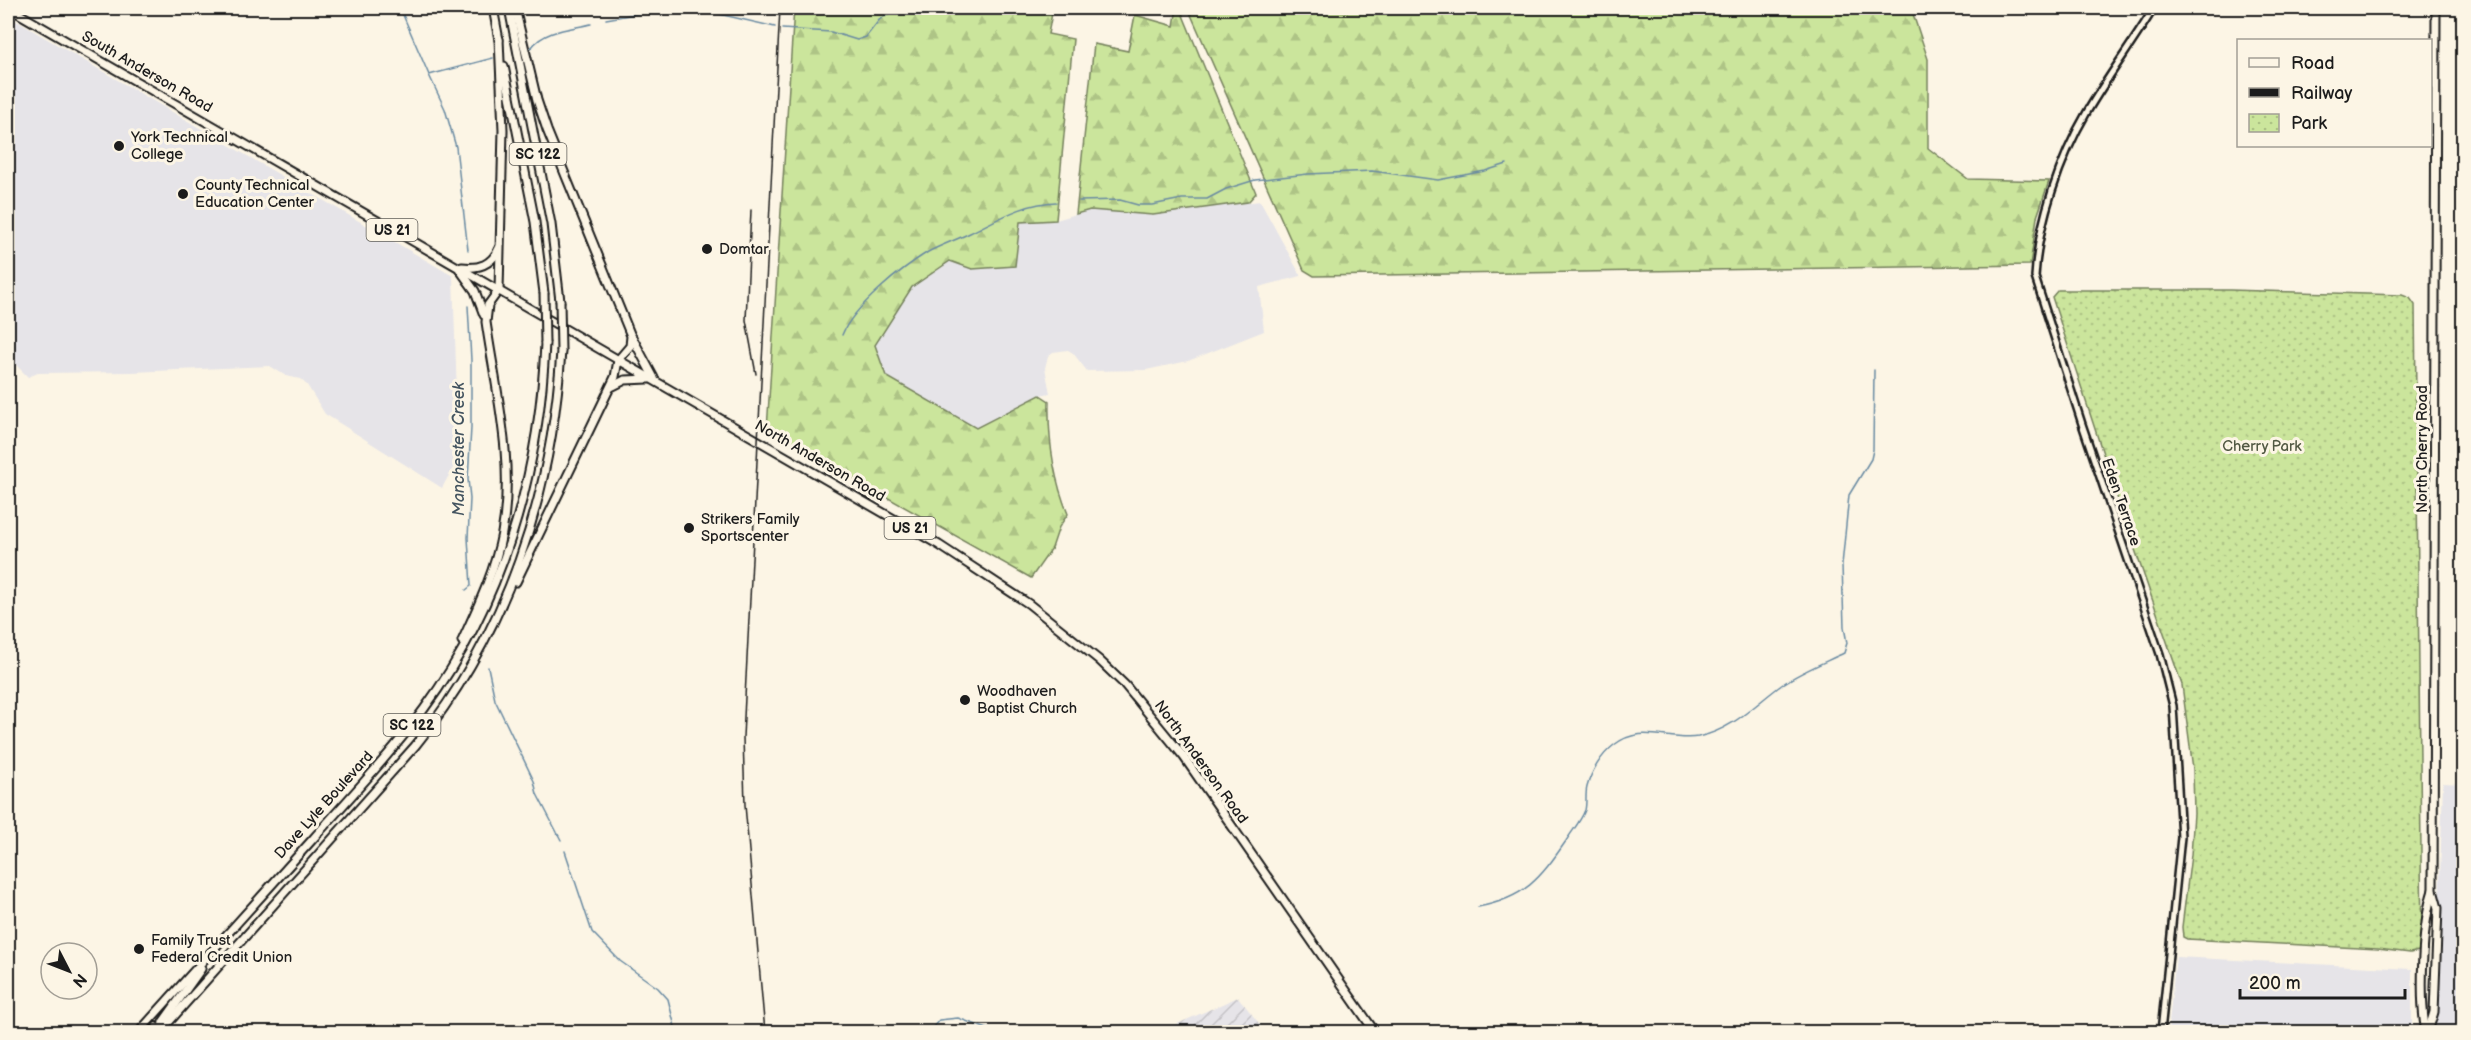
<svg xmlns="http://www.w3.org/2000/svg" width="2471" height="1040" font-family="'Balsamiq Sans',sans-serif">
	<defs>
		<pattern id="industrial-furrows" width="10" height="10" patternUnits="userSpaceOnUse" patternTransform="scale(1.5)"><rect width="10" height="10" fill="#e6e4e8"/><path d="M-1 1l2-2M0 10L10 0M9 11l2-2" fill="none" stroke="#c5c3c6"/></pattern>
		<pattern id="forest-firs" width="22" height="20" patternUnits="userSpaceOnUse" patternTransform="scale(1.5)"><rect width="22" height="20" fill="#cbe59c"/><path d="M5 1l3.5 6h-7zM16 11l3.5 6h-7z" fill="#aec486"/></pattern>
		<pattern id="park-dots" width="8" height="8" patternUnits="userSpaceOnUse" patternTransform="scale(1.5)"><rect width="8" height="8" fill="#cbe59c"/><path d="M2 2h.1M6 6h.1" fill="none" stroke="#aec486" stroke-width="1.8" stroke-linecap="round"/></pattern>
	</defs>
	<rect width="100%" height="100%" fill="#fcf5e5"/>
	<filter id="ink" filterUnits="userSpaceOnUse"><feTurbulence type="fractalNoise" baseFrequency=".0167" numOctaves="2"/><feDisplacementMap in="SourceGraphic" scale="12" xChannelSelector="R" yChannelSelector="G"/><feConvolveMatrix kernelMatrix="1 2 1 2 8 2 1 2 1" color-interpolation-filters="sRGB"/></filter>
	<g filter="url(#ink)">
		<g fill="#e6e4e8">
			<path d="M8,16L453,276L459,457L442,488L325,414L307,385L300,379L286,376L270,366L132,372L38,373L28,377L8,357Z"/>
			<path d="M1260,201L1301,276L1259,287L1264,331L1188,361L1146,370L1087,371L1073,353L1068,350L1053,352L1048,356L1045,368L1050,393L1040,395L977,428L886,376L874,345L912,287L950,261L972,269L1020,222L1056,220L1090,210L1153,215Z"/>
			<path d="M2443,783L2463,784V1032H2435Z"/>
			<path d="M2176,957L2412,969V1032H2168Z"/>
		</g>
		<path fill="url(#industrial-furrows)" d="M1238,997L1266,1032H1159Z"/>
		<g fill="url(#forest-firs)" stroke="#74805c" stroke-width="1.5">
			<path d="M794,8H1053L1048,34L1073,39L1056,220L1020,222L1015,266L972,269L950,261L912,287L875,345L886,376L976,428L1040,395L1049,401C1048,441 1053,477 1068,514L1059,527L1052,548L1031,578L767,430Z"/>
			<path d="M1177,8H1180L1256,193L1248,202L1153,215L1090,210L1076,214L1094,44L1128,51L1135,15L1174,26Z"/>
			<path d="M1188,8H1270L1284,11L1367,12L1434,8H1911L1928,59V148L1968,179L2049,181L2037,217L2030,265L1314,276L1304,270Z"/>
		</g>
		<path fill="url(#park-dots)" stroke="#74805c" stroke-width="1.5" d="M2058,290H2230L2402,295L2410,298L2415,305L2422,944L2419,951L2410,953L2378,949L2187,939L2183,937L2182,927L2191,855L2194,814L2193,769L2182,685L2122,512L2052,297Z"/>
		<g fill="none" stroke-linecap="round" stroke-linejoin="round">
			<g stroke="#698aa2" stroke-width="1.5">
				<path d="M400,8L429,75"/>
				<path d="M672,8L706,11L775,27"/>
				<path d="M606,19L670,8"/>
				<path d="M782,29L831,32L857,40L866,37L880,19L897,8"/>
				<path d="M531,48C544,30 570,29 591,24"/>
				<path d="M1079,201L1120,200L1138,205H1152L1182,199H1207L1226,189L1255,180L1308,174L1372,171L1438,180L1485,171L1507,164"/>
				<path d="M468,250L456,147L445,109L429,75L493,58"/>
				<path d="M842,335C853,307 902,268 928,252C941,245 956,240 970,233C999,219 1024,203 1056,202"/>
				<path d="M466,590L471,586L468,538L470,499L468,479L471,428V360L468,306"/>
				<path d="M488,667L495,700L534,781L537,794L561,840"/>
				<path d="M565,851L592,932L620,961L658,988L668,999L675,1027L680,1032"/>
				<path d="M1478,907C1525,898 1540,879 1566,841C1572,831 1581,821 1585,810C1587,803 1585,794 1587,787C1591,772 1601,755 1614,745C1641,723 1669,742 1698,737C1733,730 1755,704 1783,684C1802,671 1823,663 1844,653L1847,643L1844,627L1842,565L1849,495L1871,459L1873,450L1874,370"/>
				<path d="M929,1032L939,1020L958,1018L995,1032"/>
			</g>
			<defs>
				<g id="minor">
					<path d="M2154,8C2133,43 2108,76 2087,112C2060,158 2038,222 2035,277L2082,424L2160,654L2173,706L2181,837L2161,1032"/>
					<path d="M156,1026L165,1032"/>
				</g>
				<g id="major">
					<path d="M9,8L939,545L1029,604L1099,660L1125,685L1184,757L1375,1032"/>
					<path d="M493,8L499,40"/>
					<path d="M509,8L551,224L560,301"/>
					<path d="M515,8L537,100L547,130L631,336L630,346L618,360L615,377L516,582"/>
					<path d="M504,66L535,222L544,293"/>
					<path d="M462,267C479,269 492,265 499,248"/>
					<path d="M460,270L475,291L484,315"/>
					<path d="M632,337L654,378"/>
					<path d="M611,387L625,380L649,379"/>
					<path d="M462,641C478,606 495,571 502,533C515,463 496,391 486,322L488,305L499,290L503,130L499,39"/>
					<path d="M162,1030L163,1022L201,969"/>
					<path d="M139,1032C196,968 254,904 312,840C350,797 390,755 424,709C502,603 540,474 545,343"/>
					<path d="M160,1032L415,746C507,634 552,495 561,351"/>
					<path d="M2426,1032C2419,997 2422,924 2433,890"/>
					<path d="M2428,1032L2434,1012L2438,908L2433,890L2436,8"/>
				</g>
			</defs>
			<use href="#minor" stroke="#1c1c1c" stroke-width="10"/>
			<use href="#major" stroke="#1c1c1c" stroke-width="11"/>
			<use href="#minor" stroke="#fcf5e5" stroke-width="5"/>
			<use href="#major" stroke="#fcf5e5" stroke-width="7"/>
			<g stroke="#1c1c1c" stroke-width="1.5">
				<path d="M751,210L746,320L756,374"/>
				<path d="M765,1032L745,805L743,737L780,8"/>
			</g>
			<defs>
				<g id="major-bridge">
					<path d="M544,293L545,343"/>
					<path d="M560,301L561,351"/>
				</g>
			</defs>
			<use href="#major-bridge" stroke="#1c1c1c" stroke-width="11" stroke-linecap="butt"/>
			<use href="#major-bridge" stroke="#fcf5e5" stroke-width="7"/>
		</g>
	</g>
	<g fill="#1c1c1c" stroke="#fcf5e5" stroke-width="2">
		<circle cx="119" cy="146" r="6"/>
		<circle cx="183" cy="194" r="6"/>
		<circle cx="707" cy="249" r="6"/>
		<circle cx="689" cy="528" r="6"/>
		<circle cx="965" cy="700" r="6"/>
		<circle cx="139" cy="949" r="6"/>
	</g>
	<g text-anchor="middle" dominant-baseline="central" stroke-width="6" stroke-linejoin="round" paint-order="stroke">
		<g fill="#fcf5e5" stroke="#5f5d58" stroke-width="1.5">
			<rect x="509.5" y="143" width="57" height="22" rx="4.5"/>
			<rect x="366.5" y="219" width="51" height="22" rx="4.5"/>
			<rect x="884.5" y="517" width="51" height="22" rx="4.5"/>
			<rect x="383.5" y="714" width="57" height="22" rx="4.5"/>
		</g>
		<g font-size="14" font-weight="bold" fill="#1c1c1c">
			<text x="538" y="154">SC 122</text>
			<text x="392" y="230">US 21</text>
			<text x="910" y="528">US 21</text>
			<text x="412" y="725">SC 122</text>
		</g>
		<g font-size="15" fill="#1c1c1c" stroke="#fcf5e5">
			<text transform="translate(147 72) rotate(30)">South Anderson Road</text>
			<text transform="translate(2422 449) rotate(-90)">North Cherry Road</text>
			<text transform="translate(820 461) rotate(30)">North Anderson Road</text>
			<text transform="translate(2121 502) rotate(71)">Eden Terrace</text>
			<text transform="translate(1201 762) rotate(54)">North Anderson Road</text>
			<text transform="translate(324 805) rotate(-48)">Dave Lyle Boulevard</text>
		</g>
		<g font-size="15" fill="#1c1c1c" stroke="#fcf5e5" text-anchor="start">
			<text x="131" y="137">York Technical<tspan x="131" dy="17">College</tspan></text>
			<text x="195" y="185">County Technical<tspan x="195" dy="17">Education Center</tspan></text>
			<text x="719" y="249">Domtar</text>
			<text x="701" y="519">Strikers Family<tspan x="701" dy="17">Sportscenter</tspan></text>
			<text x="977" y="691">Woodhaven<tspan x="977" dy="17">Baptist Church</tspan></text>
			<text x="151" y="940">Family Trust<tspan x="151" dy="17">Federal Credit Union</tspan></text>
		</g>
		<g font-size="15" fill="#515842" stroke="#fcf5e5">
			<text x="2262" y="446">Cherry Park</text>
		</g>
		<g font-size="16" font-style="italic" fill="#43535f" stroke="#fcf5e5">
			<text transform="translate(459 449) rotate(-90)">Manchester Creek</text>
		</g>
	</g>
	<rect width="2471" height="1040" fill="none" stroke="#fcf5e5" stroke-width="30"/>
	<rect x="15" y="15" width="2441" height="1010" fill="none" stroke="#1c1c1c" stroke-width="2" filter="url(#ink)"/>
	<rect x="2237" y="39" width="195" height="108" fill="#fcf5e5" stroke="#a29e95" stroke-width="1.5"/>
	<rect x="2249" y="58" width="30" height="9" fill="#fcf5e5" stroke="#a29e95" stroke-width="1.5"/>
	<text x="2291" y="69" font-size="18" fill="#1c1c1c">Road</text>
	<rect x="2249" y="88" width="30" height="9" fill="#1c1c1c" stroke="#a29e95" stroke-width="1.5"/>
	<text x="2291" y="99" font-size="18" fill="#1c1c1c">Railway</text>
	<rect x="2249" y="114" width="30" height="18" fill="url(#park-dots)" stroke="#a29e95" stroke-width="1.5"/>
	<text x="2291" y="129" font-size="18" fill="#1c1c1c">Park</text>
	<g transform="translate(69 971) rotate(132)"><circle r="28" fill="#fcf5e5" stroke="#a29e95" stroke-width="1.5"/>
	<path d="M0-4.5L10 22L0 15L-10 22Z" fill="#1c1c1c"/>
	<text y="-9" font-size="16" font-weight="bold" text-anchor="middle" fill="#1c1c1c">N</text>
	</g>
	<path d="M2240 989v9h165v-9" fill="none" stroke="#1c1c1c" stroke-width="3"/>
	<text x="2249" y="989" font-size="18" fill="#1c1c1c" stroke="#fcf5e5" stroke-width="4.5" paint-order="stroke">200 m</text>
</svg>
